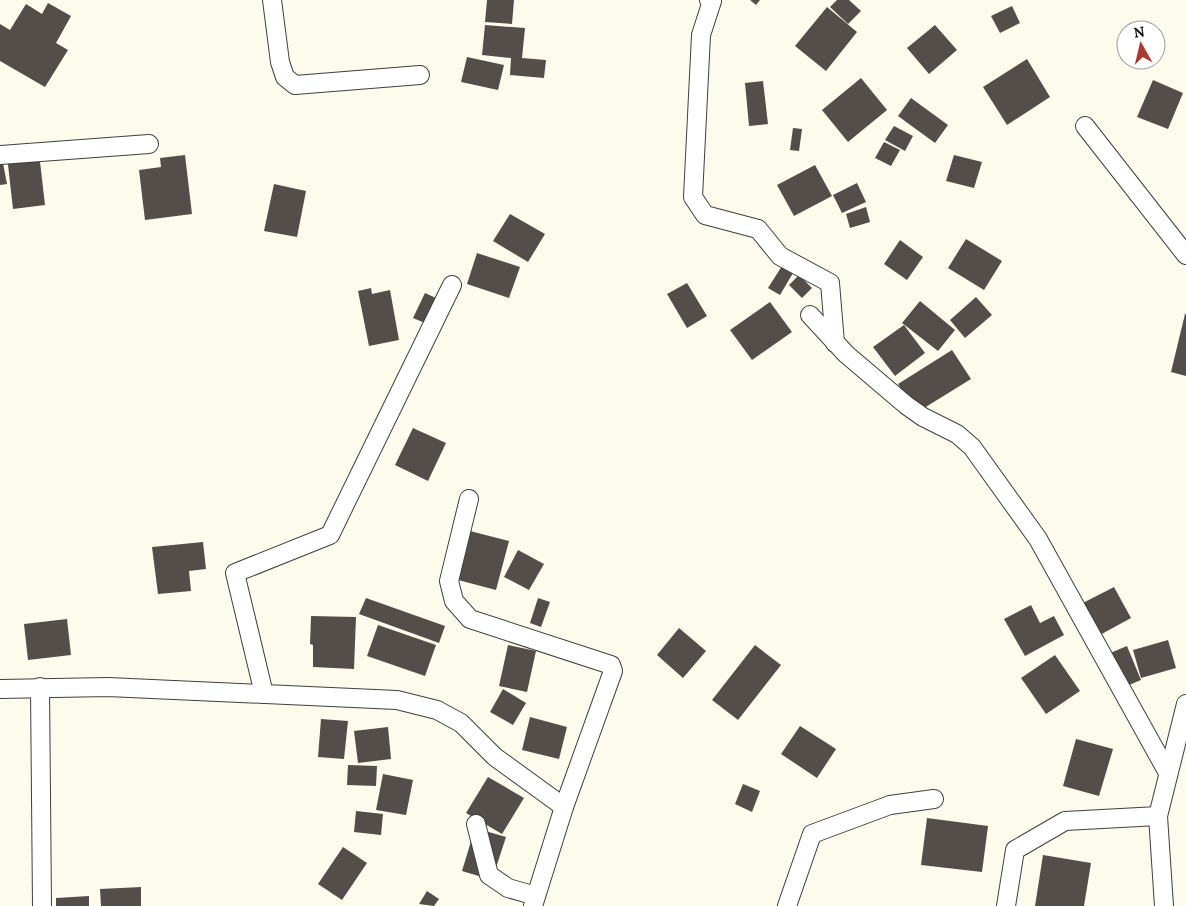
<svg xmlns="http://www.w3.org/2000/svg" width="1186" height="906" font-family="Lora,serif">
	<rect width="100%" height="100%" fill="#fdfcec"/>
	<g fill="#534e49">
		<path d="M487,0H514L512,24L485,22Z"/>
		<path d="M750,0H760L756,5Z"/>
		<path d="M837,0H849L861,11L848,24L830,7Z"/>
		<path d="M48,3L71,16L56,43L68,50L45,87L0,61V24L10,30L26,4L42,14Z"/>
		<path d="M1012,6L1020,23L1000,33L991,16Z"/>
		<path d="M827,7L857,32L826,71L795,46Z"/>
		<path d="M485,25L525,28L522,58L546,60L544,78L510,75L511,58L482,55Z"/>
		<path d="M935,25L957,50L929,74L907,48Z"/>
		<path d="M467,57L504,65L498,90L461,82Z"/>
		<path d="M1027,59L1050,97L1007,125L983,87Z"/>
		<path d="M861,78L887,110L848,142L822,110Z"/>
		<path d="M1153,80L1183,93L1168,129L1137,117Z"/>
		<path d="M763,81L768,124L749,126L745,83Z"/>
		<path d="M911,98L948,125L935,143L898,116Z"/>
		<path d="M894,126L913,136L905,151L885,140Z"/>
		<path d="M793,128L802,129L799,151L790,150Z"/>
		<path d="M884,142L900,150L891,166L875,158Z"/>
		<path d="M39,153L45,205L13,209L7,156Z"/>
		<path d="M185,155L192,214L145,220L139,170L161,167L160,158Z"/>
		<path d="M954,155L982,162L974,188L946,181Z"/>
		<path d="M0,158H2L7,184L0,185Z"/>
		<path d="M815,165L832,196L794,216L777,185Z"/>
		<path d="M857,183L866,202L842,213L833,195Z"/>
		<path d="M274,184L306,191L297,237L264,231Z"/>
		<path d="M866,207L870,222L850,228L846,214Z"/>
		<path d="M510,214L545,234L528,262L493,241Z"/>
		<path d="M966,239L1002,261L984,290L948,268Z"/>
		<path d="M900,240L923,257L907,280L884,264Z"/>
		<path d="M477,253L520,267L509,298L467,284Z"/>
		<path d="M782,266L793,273L780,295L768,288Z"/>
		<path d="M799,275L812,288L802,298L789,285Z"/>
		<path d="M687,283L707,316L687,328L667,294Z"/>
		<path d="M371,288L372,294L390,290L399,340L369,346L358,291Z"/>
		<path d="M425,293L436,298L425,323L413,318Z"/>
		<path d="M976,297L992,315L965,338L950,320Z"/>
		<path d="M920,301L955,330L938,351L902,323Z"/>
		<path d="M770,302L792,332L752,360L730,330Z"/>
		<path d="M1185,314H1186V376L1171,372Z"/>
		<path d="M904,325L925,353L895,376L873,347Z"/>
		<path d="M952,350L971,379L916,413L898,384Z"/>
		<path d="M413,428L446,443L428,481L395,465Z"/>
		<path d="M470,531L509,541L496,590L458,580Z"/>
		<path d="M203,542L206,569L189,571L191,591L158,594L152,547Z"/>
		<path d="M518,550L544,564L529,590L504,577Z"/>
		<path d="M1114,587L1131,618L1098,636L1081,604Z"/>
		<path d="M366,598L445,626L439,643L359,614Z"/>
		<path d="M538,598L550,602L541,627L530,623Z"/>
		<path d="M1031,605L1040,623L1054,616L1064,635L1025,656L1004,619Z"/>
		<path d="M311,616L356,617L354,669L313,667V645L310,644Z"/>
		<path d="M67,619L71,655L28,660L24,624Z"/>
		<path d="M378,625L436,645L425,676L367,656Z"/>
		<path d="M679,628L706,651L683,678L657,655Z"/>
		<path d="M1168,640L1176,668L1141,678L1133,650Z"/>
		<path d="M508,645L536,651L527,692L499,686Z"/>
		<path d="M755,645L781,665L738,720L712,700Z"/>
		<path d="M1127,646L1141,680L1117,690L1103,656Z"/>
		<path d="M1055,655L1080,691L1046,714L1021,678Z"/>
		<path d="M503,689L526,703L513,725L490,712Z"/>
		<path d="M530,717L567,727L559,759L522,750Z"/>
		<path d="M321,719L348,721L344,759L318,757Z"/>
		<path d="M800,726L836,749L817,778L781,754Z"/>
		<path d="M388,727L391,759L358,763L354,731Z"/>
		<path d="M1076,739L1113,749L1099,796L1063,786Z"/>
		<path d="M348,765L377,766L376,786L347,785Z"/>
		<path d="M383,774L413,780L406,815L376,810Z"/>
		<path d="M488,777L524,798L502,834L466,813Z"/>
		<path d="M743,784L760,791L752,812L735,804Z"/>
		<path d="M356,811L383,814L381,835L354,832Z"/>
		<path d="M927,818L988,826L982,872L921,865Z"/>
		<path d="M475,828L506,837L492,880L462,871Z"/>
		<path d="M343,847L367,863L342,900L318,884Z"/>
		<path d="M1043,855L1091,863L1084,906H1035Z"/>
		<path d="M141,887V906H101L100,889Z"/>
		<path d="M427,891L439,899L434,906L419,904Z"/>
		<path d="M89,896V906H56V898Z"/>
	</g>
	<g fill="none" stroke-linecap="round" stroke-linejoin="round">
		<defs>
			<g id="minor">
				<path d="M272,0L280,62L285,77L295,85L420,75"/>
				<path d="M709,0L712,1L701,35L693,197L705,215L758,229L780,256L830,283L835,343"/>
				<path d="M1085,126L1186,255"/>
				<path d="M0,155L149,144"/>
				<path d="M810,315L846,354L906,405L923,417L957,434L972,447L1038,539L1168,773"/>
				<path d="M469,499L449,581L454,601L470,619L611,665L613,671L564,807L533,906"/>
				<path d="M40,687L42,906"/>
				<path d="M0,689L108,687L397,700L437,710L461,723L495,757L564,807"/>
				<path d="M264,694L235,573L330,535L452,285"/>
				<path d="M476,824L489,875L508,888L536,896"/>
				<path d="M787,906L812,834L890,805L934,799"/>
				<path d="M1006,906L1015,850L1065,821L1158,816"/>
				<path d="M1164,906L1158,816L1186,704"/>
			</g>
		</defs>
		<use href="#minor" stroke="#3f3f3f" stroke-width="20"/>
		<use href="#minor" stroke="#fff" stroke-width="18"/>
	</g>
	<g transform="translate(1141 45) rotate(352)"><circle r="24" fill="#ffffff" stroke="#9e9e9e"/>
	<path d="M0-4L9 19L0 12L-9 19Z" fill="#ae3731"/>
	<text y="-8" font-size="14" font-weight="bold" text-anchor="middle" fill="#0c0c0c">N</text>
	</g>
</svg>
